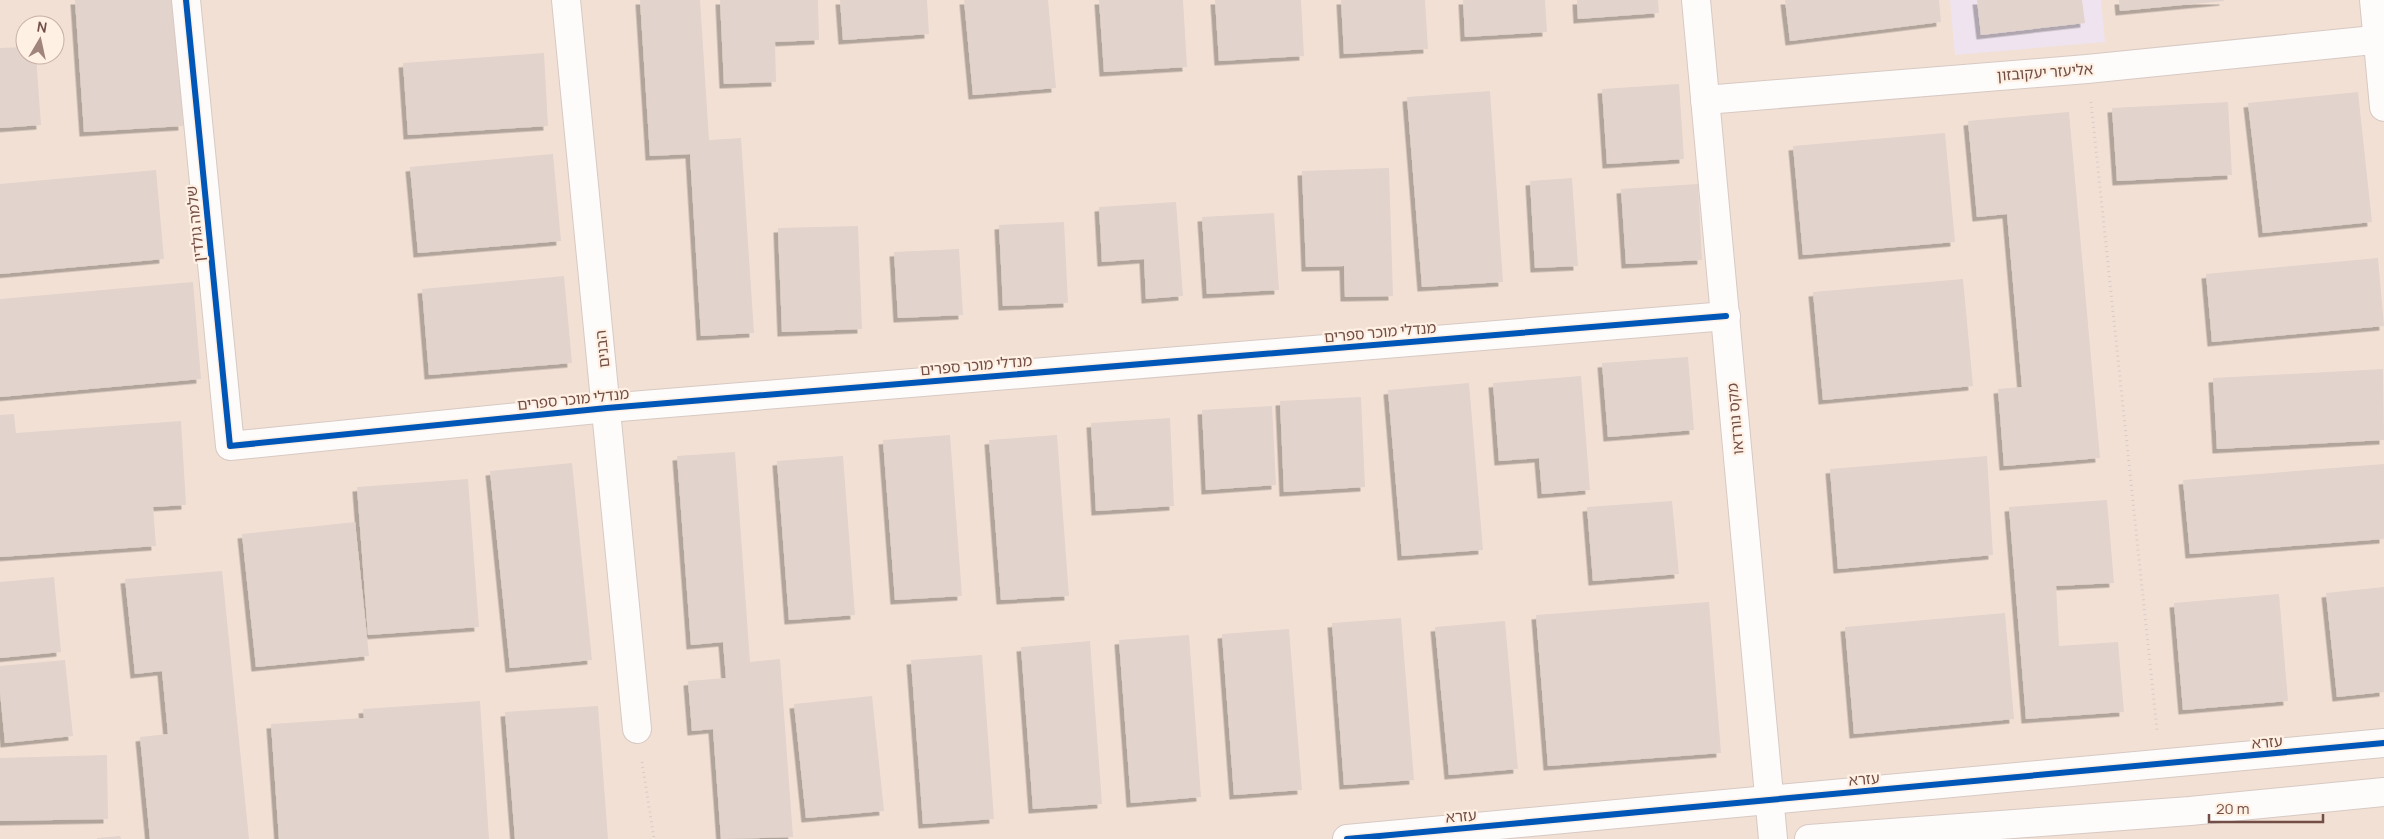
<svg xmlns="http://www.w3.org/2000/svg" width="2384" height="839" font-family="Manrope,'Noto Sans Hebrew',sans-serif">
	<defs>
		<filter id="shadow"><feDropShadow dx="-4.5" dy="4.5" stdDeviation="0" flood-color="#0004"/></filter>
	</defs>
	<rect width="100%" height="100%" fill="#f6ece4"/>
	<path fill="#f2e0d4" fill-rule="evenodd" d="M0,0H2384V839H0ZM25,25H55V55H25Z"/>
	<path fill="#eee3ef" d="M1950,0H2101L2105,42L1955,55Z"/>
	<g fill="#e2d3cc" filter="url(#shadow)">
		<path d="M75,0H175L183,126L84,132Z"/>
		<path d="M640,0H700L709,140L741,138L754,333L701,336L690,154L650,156Z"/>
		<path d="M720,0H818L819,40L775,42L776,82L724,84Z"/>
		<path d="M840,0H927L929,34L843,40Z"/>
		<path d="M964,0H1048L1056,88L973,95Z"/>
		<path d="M1099,0H1183L1187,67L1104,72Z"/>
		<path d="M1215,0H1301L1304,56L1219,61Z"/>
		<path d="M1341,0H1425L1428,49L1344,54Z"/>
		<path d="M1463,0H1545L1547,32L1465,37Z"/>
		<path d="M1577,0H1658L1659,13L1578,19Z"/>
		<path d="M1785,0H1939L1941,22L1790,41Z"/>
		<path d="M1977,0H2082L2085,23L1981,35Z"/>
		<path d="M2119,0H2224V1L2120,11Z"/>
		<path d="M25,47V55H36L41,125L0,128V48Z"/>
		<path d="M544,53L548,126L408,135L403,63Z"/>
		<path d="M1679,84L1684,159L1607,164L1602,89Z"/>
		<path d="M1490,91L1503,282L1422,287L1407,97Z"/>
		<path d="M2358,92L2372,222L2263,233L2248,103Z"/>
		<path d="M2228,102L2232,175L2117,181L2112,108Z"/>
		<path d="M2069,112L2100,458L2004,466L1998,389L2022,387L2007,214L1977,217L1968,121Z"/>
		<path d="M1945,133L1955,242L1803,255L1793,146Z"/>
		<path d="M553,154L561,241L418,253L410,167Z"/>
		<path d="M1389,168L1393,296L1345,297L1344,266L1306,267L1302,171Z"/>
		<path d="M156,170L164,259L0,274V184Z"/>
		<path d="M1572,178L1578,266L1535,268L1530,181Z"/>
		<path d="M1698,184L1702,260L1626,264L1621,189Z"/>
		<path d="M1176,202L1183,296L1146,299L1144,259L1102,262L1099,207Z"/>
		<path d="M1274,213L1279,290L1207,294L1202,217Z"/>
		<path d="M1064,222L1068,303L1003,306L999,225Z"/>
		<path d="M858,226L862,329L782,332L778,228Z"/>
		<path d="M959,249L963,315L898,318L894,252Z"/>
		<path d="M2378,258L2384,326L2212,342L2206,274Z"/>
		<path d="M564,276L572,363L429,375L422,289Z"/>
		<path d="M1963,279L1973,386L1823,400L1813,292Z"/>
		<path d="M193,282L201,379L0,397V299Z"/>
		<path d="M1688,357L1694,430L1608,437L1602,363Z"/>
		<path d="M2383,369L2384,440L2217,449L2213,378Z"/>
		<path d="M1581,376L1590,490L1542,494L1539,458L1499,461L1493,383Z"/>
		<path d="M1469,383L1483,550L1402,556L1388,390Z"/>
		<path d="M1361,397L1365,487L1284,492L1280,401Z"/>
		<path d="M1272,406L1276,485L1206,490L1202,410Z"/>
		<path d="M14,414L16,433L181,421L186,505L153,507L156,546L0,557V415Z"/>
		<path d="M1170,418L1174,506L1096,511L1091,423Z"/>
		<path d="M950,435L962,596L895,600L883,440Z"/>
		<path d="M1057,435L1069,596L1001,600L989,440Z"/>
		<path d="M735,452L750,662L780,659L793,837L721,839L713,729L692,731L688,681L726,678L723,642L691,645L677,456Z"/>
		<path d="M843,456L855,615L789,620L777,461Z"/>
		<path d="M1987,456L1993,555L1838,569L1830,469Z"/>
		<path d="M572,463L592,660L510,668L490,471Z"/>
		<path d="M2384,464V539L2190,554L2183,480Z"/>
		<path d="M468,479L479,627L368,635L357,487Z"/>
		<path d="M2107,500L2114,583L2056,586L2059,646L2118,642L2124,712L2026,719L2009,507Z"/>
		<path d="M1672,501L1679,574L1593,581L1587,507Z"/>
		<path d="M355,522L369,656L256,667L242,534Z"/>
		<path d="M222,571L249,839H150L140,737L168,734L162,671L135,674L125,579Z"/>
		<path d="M54,577L61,652L0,658V582Z"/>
		<path d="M2384,587V692L2337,697L2326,593Z"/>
		<path d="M2279,594L2288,701L2183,710L2174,603Z"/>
		<path d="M1709,602L1721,753L1548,766L1536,615Z"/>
		<path d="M2005,613L2014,719L1854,734L1845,627Z"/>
		<path d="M1401,618L1414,780L1344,785L1332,623Z"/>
		<path d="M1505,621L1518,769L1449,775L1435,627Z"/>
		<path d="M1289,629L1302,790L1234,795L1222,634Z"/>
		<path d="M1189,635L1201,797L1131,803L1119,640Z"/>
		<path d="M1090,641L1102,804L1033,809L1021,647Z"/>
		<path d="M982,655L994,819L923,824L911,660Z"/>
		<path d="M65,660L73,736L5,743L0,692V666Z"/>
		<path d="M872,696L884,811L806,818L794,704Z"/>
		<path d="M480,701L489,839H279L271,724L364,718L363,709Z"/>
		<path d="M598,706L608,839H515L505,712Z"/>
		<path d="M107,755L108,819L0,821V758Z"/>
		<path d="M120,836L121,839H97V838Z"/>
	</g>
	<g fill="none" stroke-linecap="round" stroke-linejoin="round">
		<defs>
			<g id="minor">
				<path d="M186,0L230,446L607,408L1726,316"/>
				<path d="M566,0L637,729"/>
				<path d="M1696,0L1773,839"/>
				<path d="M2374,0L2384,107"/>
				<path d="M1705,100L2087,69L2384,39"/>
				<path d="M1347,839L2384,743"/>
				<path d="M1809,839L2190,811L2384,792"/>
			</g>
		</defs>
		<use href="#minor" stroke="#d7c9c3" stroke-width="30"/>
		<g stroke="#d7cbc8" stroke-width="3" stroke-dasharray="1 4" stroke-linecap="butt">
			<path d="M2091,102L2157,730"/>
			<path d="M642,762L654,839"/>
		</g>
		<use href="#minor" stroke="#fefcfb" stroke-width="28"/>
		<defs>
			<g id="cycleway">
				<path d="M186,0L230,446L607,408L1726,316"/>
				<path d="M1347,839L2384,743"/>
			</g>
		</defs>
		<use href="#cycleway" stroke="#fff0e4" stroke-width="9"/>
		<use href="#cycleway" stroke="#0057b8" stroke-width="6"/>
	</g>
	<g text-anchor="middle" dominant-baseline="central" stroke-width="4.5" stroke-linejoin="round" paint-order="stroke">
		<g font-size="15" fill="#724e46" stroke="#fff0e4">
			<text transform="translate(2045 72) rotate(-4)">אליעזר יעקובזון</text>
			<text transform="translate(195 224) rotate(-96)">שלמה גולדין</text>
			<text transform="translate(1380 332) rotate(-5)">מנדלי מוכר ספרים</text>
			<text transform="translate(602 349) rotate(-96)">הבנים</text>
			<text transform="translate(976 365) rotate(-5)">מנדלי מוכר ספרים</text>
			<text transform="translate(573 399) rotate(-6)">מנדלי מוכר ספרים</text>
			<text transform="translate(1735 419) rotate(-95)">מקס נורדאו</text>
			<text transform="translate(2267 742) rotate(-5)">עזרא</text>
			<text transform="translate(1864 779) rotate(-5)">עזרא</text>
			<text transform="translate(1461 816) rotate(-5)">עזרא</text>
		</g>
	</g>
	<g transform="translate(40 40) rotate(9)"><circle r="24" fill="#fff0e4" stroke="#c7afa5"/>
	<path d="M0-4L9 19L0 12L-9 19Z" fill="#a0857d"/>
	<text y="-8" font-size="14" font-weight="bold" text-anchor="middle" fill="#724e46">N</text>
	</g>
	<path d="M2209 814v8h114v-8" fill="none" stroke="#724e46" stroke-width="2.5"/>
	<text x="2216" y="814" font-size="15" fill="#724e46" stroke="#fff0e4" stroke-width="4" paint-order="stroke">20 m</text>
</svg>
